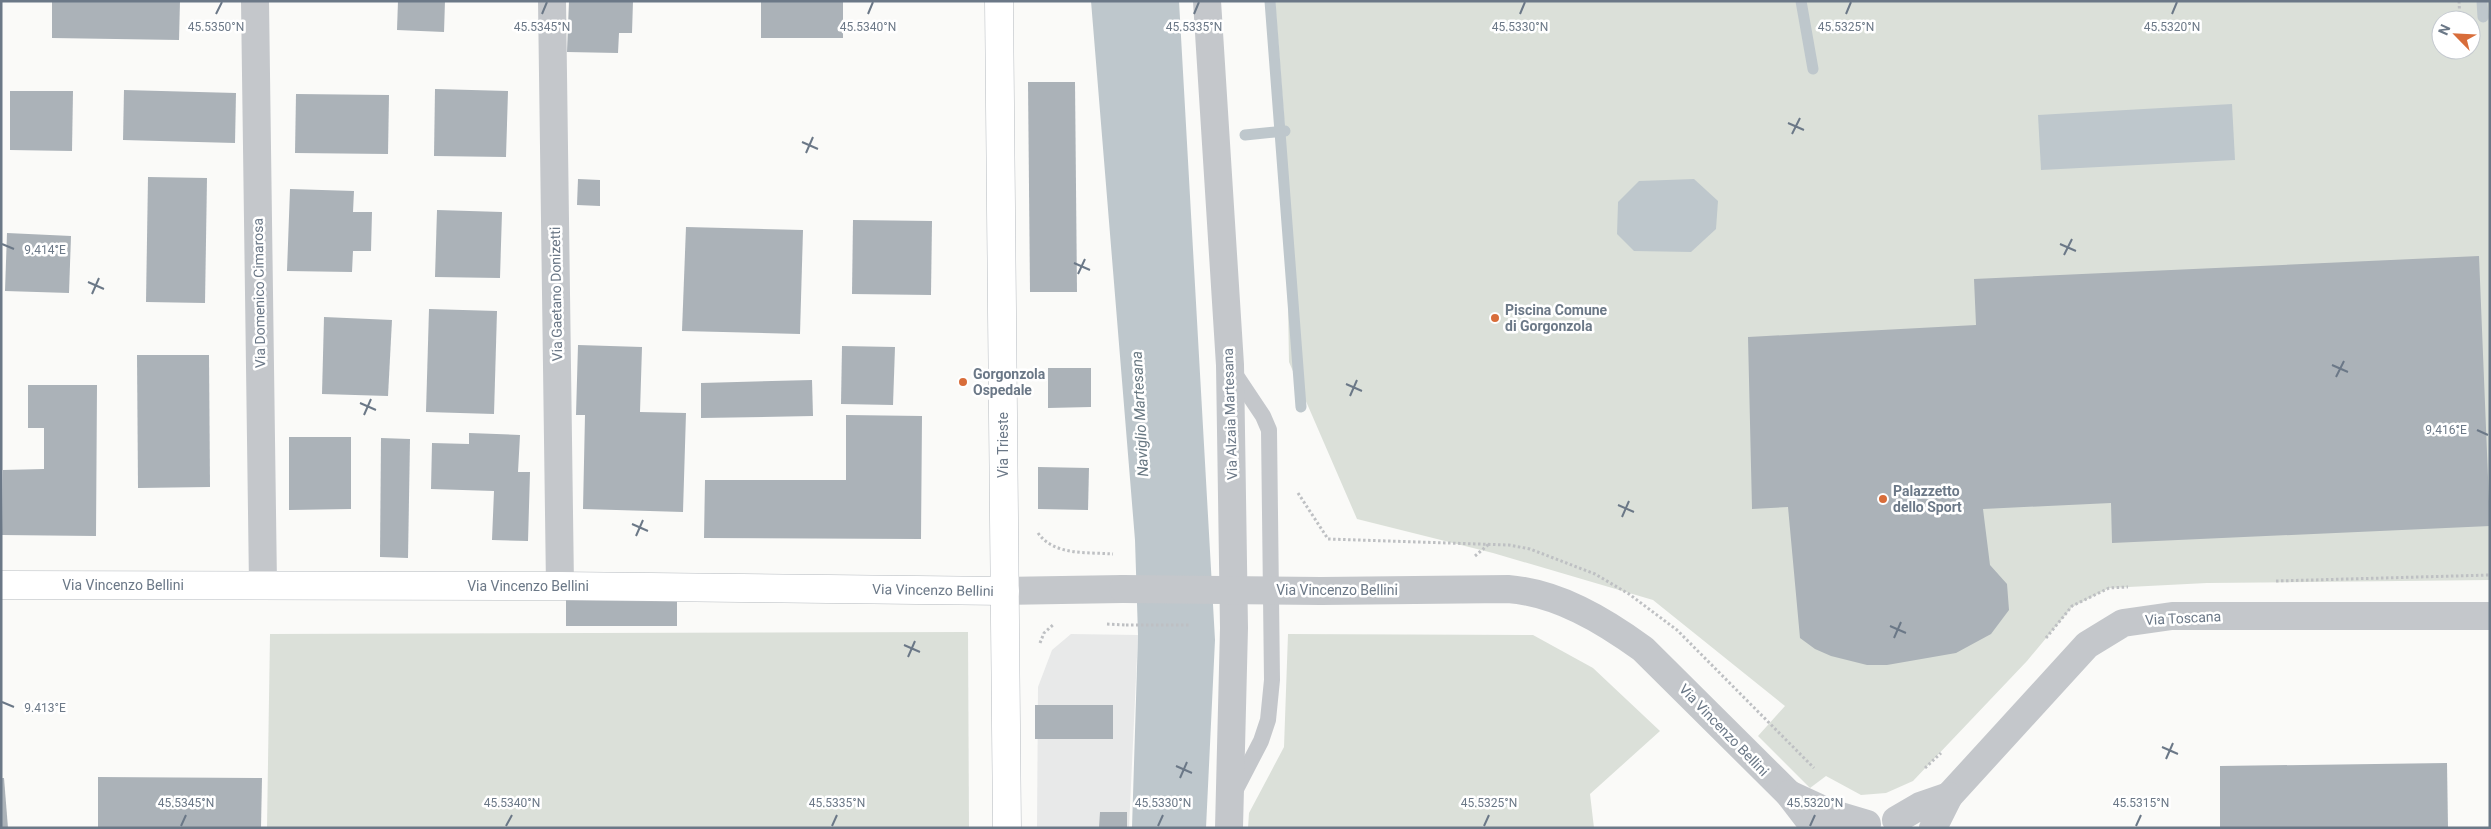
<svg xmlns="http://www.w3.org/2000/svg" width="2491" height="829" font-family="Roboto,sans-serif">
	<rect width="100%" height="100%" fill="#fafaf8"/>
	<path fill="#e8e9e9" d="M1071,634L1138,635L1129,828H1037L1038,687L1052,650Z"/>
	<g fill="#dbe0d9" fill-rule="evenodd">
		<path d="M1275,1H2490V580L2207,583L2109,588L2072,607L2027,661L1913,781L1886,793L1861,795L1826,776L1810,788L1758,736L1785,706L1653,600L1493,553L1357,519L1289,362L1285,131ZM2441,20H2471V50H2441Z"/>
		<path d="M968,632L969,828H267L270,634Z"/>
		<path d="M1288,634L1533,635L1593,668L1660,731L1590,794L1594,828H1248L1249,813L1284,747Z"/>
	</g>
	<g fill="#bec7cc">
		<path d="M1091,1H1179L1215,640L1206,828H1132L1138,635L1135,540Z"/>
		<path d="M2232,104L2235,160L2041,170L2038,115Z"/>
		<path d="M1694,179L1718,201L1716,229L1691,252L1634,251L1617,234L1618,202L1639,181Z"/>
	</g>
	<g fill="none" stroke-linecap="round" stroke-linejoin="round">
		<g stroke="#bec7cc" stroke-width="11">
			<path d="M1270,1L1301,407"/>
			<path d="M1801,1L1813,69"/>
			<path d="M2482,1L2483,17"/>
			<path d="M1245,135L1285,131"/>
		</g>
	</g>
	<g fill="#abb2b8">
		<path d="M52,1H180L179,40L52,38Z"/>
		<path d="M398,1H445L444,32L397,30Z"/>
		<path d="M569,1H633L632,33H619L618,53L567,52Z"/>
		<rect x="761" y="1" width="82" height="37"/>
		<path d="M1028,82H1075L1077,292H1030Z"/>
		<path d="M435,89L508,91L506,157L434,156Z"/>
		<path d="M124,90L236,93L235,143L123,140Z"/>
		<path d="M10,91H73L72,151L10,150Z"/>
		<path d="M296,94L389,95L388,154L295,153Z"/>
		<path d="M148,177L207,178L205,303L146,302Z"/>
		<path d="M578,179L600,180V206L577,205Z"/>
		<path d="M290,189L354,191L353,212H372L371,251H353L352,272L287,271Z"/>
		<path d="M437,210L502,212L500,278L435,277Z"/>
		<path d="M853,220L932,221L931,295L852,294Z"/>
		<path d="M686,227L803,230L800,334L682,331Z"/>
		<path d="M7,233L71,236L69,293L5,291Z"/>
		<path d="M2479,256L2490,526L2112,543L2111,503L1983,509L1990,565L2007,584L2009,610L1991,634L1956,653L1887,665H1867L1831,656L1815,649L1800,638L1788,507L1752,509L1748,337L1976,325L1974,279Z"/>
		<path d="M429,309L497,311L494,414L426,412Z"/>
		<path d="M324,317L392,320L388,396L322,394Z"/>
		<path d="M578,345L642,347L640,412L686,413L683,512L583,509L585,415H576Z"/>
		<path d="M842,346L895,347L893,405L841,404Z"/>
		<path d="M137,355H209L210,487L138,488Z"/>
		<path d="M1048,368H1091V407L1048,408Z"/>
		<path d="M812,380L813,416L701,418V383Z"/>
		<path d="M28,385H97L96,536L2,535L3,470L44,469V428H28Z"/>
		<path d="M846,415L922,416L921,539L704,538L705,480H846Z"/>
		<path d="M469,433L520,435L518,472H530L528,541L492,540L494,491L431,489L432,443L469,444Z"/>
		<path d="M289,437H351V509L289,510Z"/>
		<path d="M381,438L410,439L408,558L380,557Z"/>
		<path d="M1038,467L1089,468L1088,510L1038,509Z"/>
		<rect x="566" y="593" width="111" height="33"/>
		<rect x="1035" y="705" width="78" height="34"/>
		<path d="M2447,763L2448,828H2220V766Z"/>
		<path d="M98,777L262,778L261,828H98Z"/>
		<path d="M1,778H4L8,828H1Z"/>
		<path d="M1100,812H1127V828H1099Z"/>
	</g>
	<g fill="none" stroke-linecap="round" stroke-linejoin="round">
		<defs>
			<g id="secondary">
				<path d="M999,1L1007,828"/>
				<path d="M1,585L560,586L1005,591"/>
			</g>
		</defs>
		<use href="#secondary" stroke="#b6bbc0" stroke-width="29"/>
		<g stroke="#bec0c3" stroke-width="3" stroke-dasharray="2.5 2.5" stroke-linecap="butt">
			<path d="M2459,1L2460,20"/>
			<path d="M1298,493L1328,539L1509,545L1530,549L1595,574L1629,594L1677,630L1814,768"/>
			<path d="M1038,533C1054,556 1088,552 1113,554"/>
			<path d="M1475,556L1489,544"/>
			<path d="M2276,581L2490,575"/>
			<path d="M1107,624L1126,625"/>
			<path d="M2046,638L2072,606L2109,588L2128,587"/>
			<path d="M1040,643L1044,633L1054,624"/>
			<path d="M1925,768L1941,753"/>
		</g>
		<path stroke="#c4c7cb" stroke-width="16" d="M1233,371L1263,416L1269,430L1272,680L1268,720L1261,741L1234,793"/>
		<g stroke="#c4c7cb" stroke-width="28">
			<path d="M255,1L263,585"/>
			<path d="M552,1L560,586"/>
			<path d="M1207,1L1230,365L1234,628L1229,828"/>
			<path d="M1005,591L1123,589"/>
			<path d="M1321,591L1508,589C1558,593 1603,620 1643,649L1789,794"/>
			<path d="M1949,796L2087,645L2123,623L2172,616H2490"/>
			<path d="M1896,820L1920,806L1949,796L1933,828"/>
			<path d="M1815,828L1789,794L1830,813L1867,824"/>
		</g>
		<use href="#secondary" stroke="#fff" stroke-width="28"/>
		<path stroke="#bec0c3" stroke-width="3" stroke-dasharray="2.5 2.5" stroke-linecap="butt" d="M1126,625H1190"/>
		<path stroke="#c4c7cb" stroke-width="28" d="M1123,589L1321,591"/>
	</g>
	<path fill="none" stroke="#6b7887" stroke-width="2" d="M216,14L222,2M542,14L547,2M868,14L873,2M1194,14L1199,2M1520,14L1525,2M1846,14L1851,2M2172,14L2177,2M1788,123L1804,130M1792,134L1800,118M802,142L818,149M806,153L813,137M2,244L14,249M2060,244L2076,251M2064,255L2072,239M1074,263L1090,270M1078,274L1085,259M88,282L104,289M92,294L99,278M2332,365L2348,372M2336,377L2344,361M1346,384L1362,391M1350,396L1357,380M360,403L376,410M364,415L371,399M2477,430L2488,435M1618,505L1634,512M1622,517L1629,501M632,524L648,531M636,536L643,520M1890,626L1906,633M1894,638L1901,622M904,645L920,652M908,657L915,641M2,702L14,707M2162,747L2178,754M2166,759L2173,743M1176,766L1192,773M1180,778L1187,762M181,826L186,815M506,826L512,815M832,826L837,815M1158,826L1163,815M1484,826L1489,815M1810,826L1815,815M2136,826L2141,815"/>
	<g fill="#d86d3a" stroke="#fff" stroke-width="2">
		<circle cx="1495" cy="318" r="5"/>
		<circle cx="963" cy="382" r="5"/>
		<circle cx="1883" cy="499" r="5"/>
	</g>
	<g text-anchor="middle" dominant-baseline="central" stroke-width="5" stroke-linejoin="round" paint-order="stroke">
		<g font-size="14" fill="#6b7887" stroke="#fff">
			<text transform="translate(259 293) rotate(-91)">Via Domenico Cimarosa</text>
			<text transform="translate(556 294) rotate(-91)">Via Gaetano Donizetti</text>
			<text transform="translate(1230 414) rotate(-92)">Via Alzaia Martesana</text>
			<text transform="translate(1003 445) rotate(-90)">Via Trieste</text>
			<text x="123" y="585">Via Vincenzo Bellini</text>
			<text x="528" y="586">Via Vincenzo Bellini</text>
			<text transform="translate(933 590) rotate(1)">Via Vincenzo Bellini</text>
			<text x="1337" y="590">Via Vincenzo Bellini</text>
			<text transform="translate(2183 618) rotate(-3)">Via Toscana</text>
			<text transform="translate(1724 730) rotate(46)">Via Vincenzo Bellini</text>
		</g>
		<g font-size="14" font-weight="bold" fill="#6b7887" stroke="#fff" text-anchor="start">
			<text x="1505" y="310">Piscina Comune<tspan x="1505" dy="16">di Gorgonzola</tspan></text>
			<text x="973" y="374">Gorgonzola<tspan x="973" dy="16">Ospedale</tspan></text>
			<text x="1893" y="491">Palazzetto<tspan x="1893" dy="16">dello Sport</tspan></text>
		</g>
		<g font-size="15" font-style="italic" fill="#677781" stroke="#fff">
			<text transform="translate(1140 414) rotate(-93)">Naviglio Martesana</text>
		</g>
	</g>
	<g font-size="12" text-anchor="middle" fill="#6b7887" stroke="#fff" stroke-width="5" stroke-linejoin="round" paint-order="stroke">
		<text x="216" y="31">45.5350°N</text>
		<text x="542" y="31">45.5345°N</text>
		<text x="868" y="31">45.5340°N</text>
		<text x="1520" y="31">45.5330°N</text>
		<text x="1194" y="31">45.5335°N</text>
		<text x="1846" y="31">45.5325°N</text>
		<text x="2172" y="31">45.5320°N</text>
		<text x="45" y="254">9.414°E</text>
		<text x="2446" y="434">9.416°E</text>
		<text x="45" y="712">9.413°E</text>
		<text x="186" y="807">45.5345°N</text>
		<text x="512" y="807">45.5340°N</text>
		<text x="837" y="807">45.5335°N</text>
		<text x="1163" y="807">45.5330°N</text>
		<text x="1489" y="807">45.5325°N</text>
		<text x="1815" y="807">45.5320°N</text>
		<text x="2141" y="807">45.5315°N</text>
	</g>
	<rect width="2491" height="829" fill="none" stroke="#6b7887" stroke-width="5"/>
	<g transform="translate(2456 35) rotate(294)"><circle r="24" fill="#ffffff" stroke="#c4c9cf"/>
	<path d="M0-4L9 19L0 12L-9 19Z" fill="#d86d3a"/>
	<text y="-8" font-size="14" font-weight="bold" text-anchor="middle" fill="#6b7887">N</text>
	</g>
</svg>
